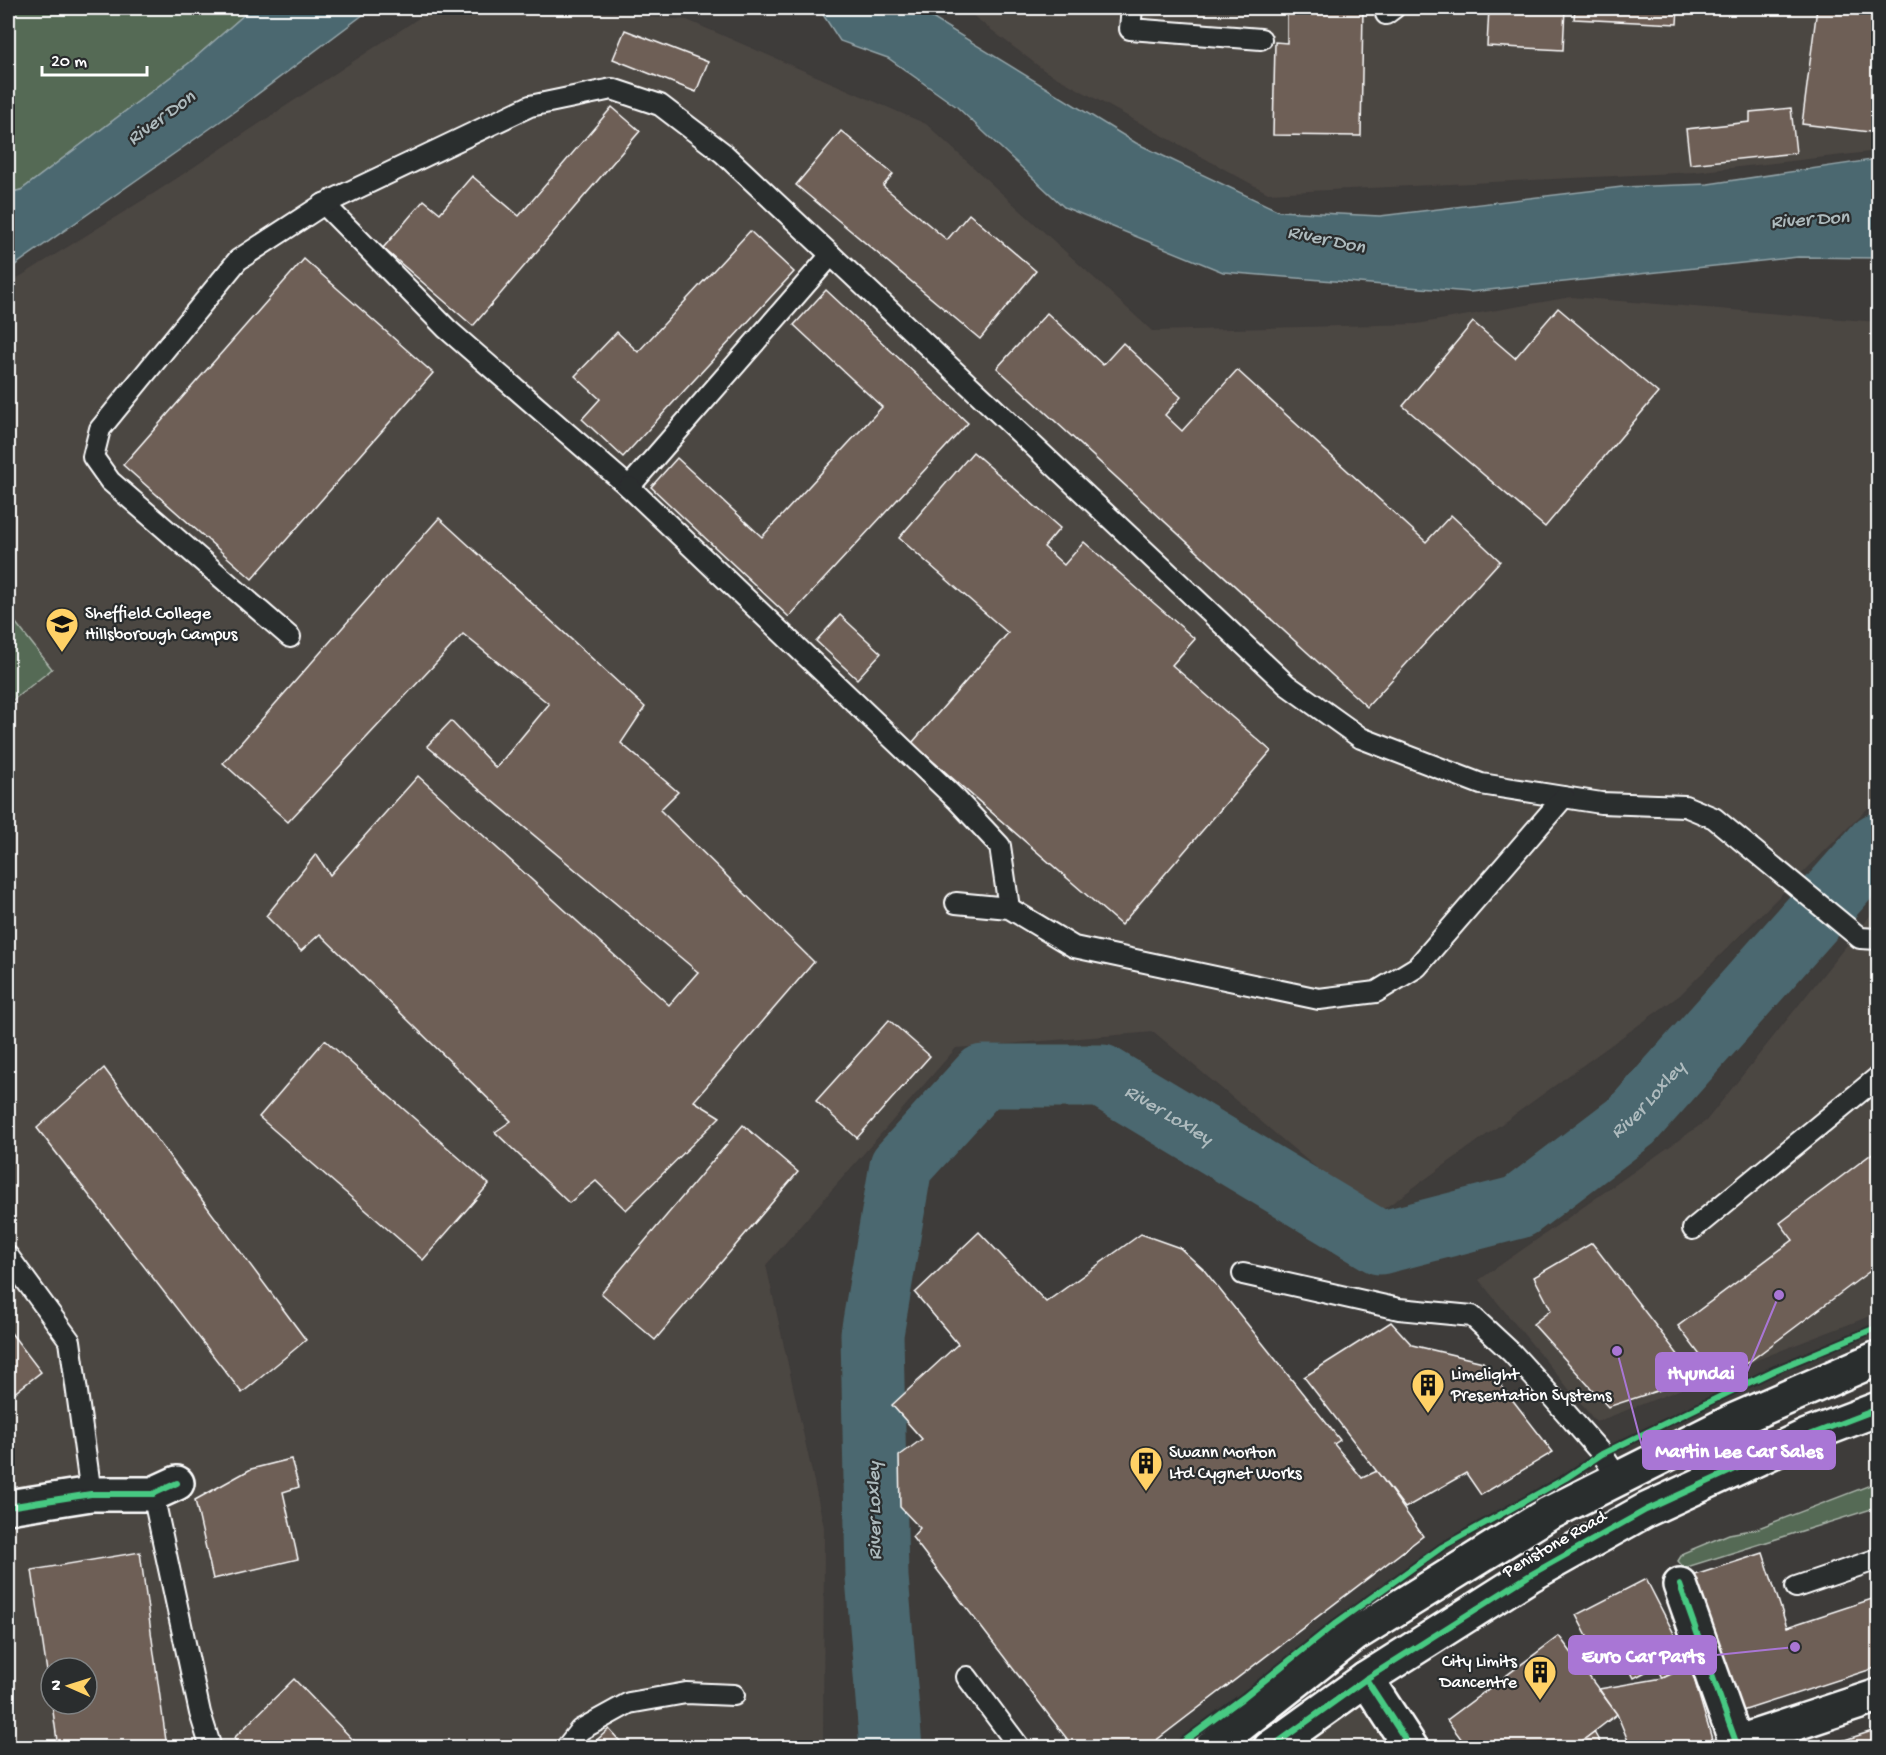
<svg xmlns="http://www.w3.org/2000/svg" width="1886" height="1755" font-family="'Gochi Hand',sans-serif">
	<rect width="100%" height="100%" fill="#3e3c3a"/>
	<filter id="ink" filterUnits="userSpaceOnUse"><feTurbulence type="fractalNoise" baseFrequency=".0167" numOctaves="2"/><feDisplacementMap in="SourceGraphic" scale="12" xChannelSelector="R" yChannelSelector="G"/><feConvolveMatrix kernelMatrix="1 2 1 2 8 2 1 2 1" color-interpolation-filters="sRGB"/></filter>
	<g filter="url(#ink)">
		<g fill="#4c4642" fill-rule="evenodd">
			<path d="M434,8H537L687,20L926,124L1152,331L1417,324L1571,297L1878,322V798L1680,995L1374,1216L1154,1032L956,1048L766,1265L824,1527L823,1747L8,1748V284L156,192ZM51,1668H87V1704H51Z"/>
			<path d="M963,8H1878V151L1695,172L1268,193L1045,71Z"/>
			<path d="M1878,906V1313L1596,1422L1479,1280L1706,1121Z"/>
			<path d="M1372,1661L1422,1748H1267Z"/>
		</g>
		<g fill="#556a55" stroke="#aab4aa" stroke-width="1.5">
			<path d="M8,8H252L189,63L21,190L8,193Z"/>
			<path d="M8,613L52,669L8,704Z"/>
			<path d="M1878,1482V1507L1684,1568L1678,1561L1683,1553L1729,1534L1756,1529Z"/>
		</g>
		<g fill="#4b686f" stroke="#93a4a9" stroke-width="1.5">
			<path d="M252,8H372L235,111L8,270V193L21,190L189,63Z"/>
			<path d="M813,8H916L1136,143L1279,211L1380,216L1622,187L1708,184L1878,159V258L1798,257L1470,292L1223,272L1064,207L957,107L888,58L840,41L820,10Z"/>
		</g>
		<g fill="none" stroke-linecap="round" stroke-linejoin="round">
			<path stroke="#4b686f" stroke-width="63" id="s1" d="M891,1748L877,1577L872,1334L901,1166L983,1076H1102L1380,1243L1519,1207L1632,1121L1878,844"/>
		</g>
		<g fill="#6e5e56" stroke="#fff" stroke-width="1.5">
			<path d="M1287,8H1363L1361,136L1273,135L1275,42L1287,43Z"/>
			<path d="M1489,8H1565L1563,50L1487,46Z"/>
			<path d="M1575,8H1678L1677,24L1574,19Z"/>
			<path d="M1817,8H1878V133L1802,124Z"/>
			<path d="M625,30L708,62L696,92L613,59Z"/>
			<path d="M612,107L640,131L473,326L383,248L424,200L440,213L472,176L519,216Z"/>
			<path d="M1791,108L1796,153L1690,164L1686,129L1750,122V112Z"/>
			<path d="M841,131L893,174L883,186L947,240L969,214L1036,271L980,339L796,185Z"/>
			<path d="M750,231L794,272L623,457L582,419L600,399L575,376L617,332L638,352Z"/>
			<path d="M304,259L433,373L252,579L123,465Z"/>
			<path d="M826,290L968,423L789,617L651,487L677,458L762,537L882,407L794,325Z"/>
			<path d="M1558,308L1658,393L1545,527L1403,406L1473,322L1515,358Z"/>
			<path d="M1047,313L1103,365L1123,343L1181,397L1165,415L1182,431L1237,370L1426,542L1451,515L1500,561L1367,707L997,368Z"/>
			<path d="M973,452L1060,528L1044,547L1064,565L1084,542L1195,639L1172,665L1271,751L1121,925L912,743L1008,633L899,538Z"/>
			<path d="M439,518L645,707L621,743L678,792L660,810L814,962L694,1101L720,1117L626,1210L596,1181L569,1203L495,1132L511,1121L320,934L301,951L266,916L316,854L330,875L418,776L669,1005L698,972L427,746L451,721L496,768L549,704L463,634L288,822L223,763Z"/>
			<path d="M840,615L881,653L857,679L816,641Z"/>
			<path d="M889,1020L930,1056L857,1138L816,1101Z"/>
			<path d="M325,1040L489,1184L423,1260L259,1117Z"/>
			<path d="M104,1068L306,1340L242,1393L37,1128Z"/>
			<path d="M743,1125L798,1172L655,1340L601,1293Z"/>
			<path d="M1878,1149V1265L1721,1383L1678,1326L1793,1240L1780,1223Z"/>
			<path d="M979,1232L1046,1302L1141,1234L1180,1248L1204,1270L1340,1440L1334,1444L1362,1478L1377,1471L1423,1536L1146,1748H1074L912,1537L920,1528L900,1507L899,1456L922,1439L892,1405L958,1344L915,1293Z"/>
			<path d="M1592,1243L1696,1378L1608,1407L1533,1324L1551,1310L1534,1277Z"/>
			<path d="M1391,1322L1412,1345L1483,1362L1553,1452L1481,1495L1466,1473L1405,1508L1304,1377Z"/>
			<path d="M8,1329L41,1372L8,1398Z"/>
			<path d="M291,1459L299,1487L283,1492L298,1559L213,1579L195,1500L251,1469Z"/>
			<path d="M140,1552L167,1748H58L52,1704H87V1668H51V1699L32,1570Z"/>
			<path d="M1763,1553L1787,1627L1878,1597V1667L1733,1714L1689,1577Z"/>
			<path d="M1646,1579L1690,1665L1663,1678L1657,1666L1634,1678L1622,1655L1602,1665L1576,1615Z"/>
			<path d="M1559,1636L1617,1714L1573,1748H1468L1447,1720Z"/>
			<path d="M1690,1665L1714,1746L1631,1748L1617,1714L1599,1689L1663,1678Z"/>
			<path d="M294,1679L361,1748H243L234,1738Z"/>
			<path d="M609,1729L626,1748H588Z"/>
			<path d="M1878,1729V1748H1820L1860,1735Z"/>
			<path d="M1594,1732L1603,1748H1573Z"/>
		</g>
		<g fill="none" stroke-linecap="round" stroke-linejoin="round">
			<defs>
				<g id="lane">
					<path d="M1132,8L1130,29L1261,39"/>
					<path d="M1386,14L1394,8"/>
					<path d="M324,204L447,329L629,487L831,255"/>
					<path d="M629,487L957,800L1000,846L1009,908"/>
					<path d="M290,637L110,481L93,457L100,429L238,260L324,204L530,106L612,89L660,105L723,153L1287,685L1361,738L1481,784L1601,803L1685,806L1714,818L1860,938L1878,939"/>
					<path d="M956,903L1009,908L1074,947L1319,999L1376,992L1417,967L1564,797"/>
					<path d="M1693,1229L1878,1077"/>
					<path d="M8,1256L70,1341L91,1494"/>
					<path d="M1243,1274L1399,1309L1472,1316L1512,1353L1553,1398L1602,1454L1618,1478"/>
					<path d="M153,1494L200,1713L211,1748"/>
					<path d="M1796,1587L1878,1559"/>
					<path d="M967,1677L1020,1748"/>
					<path d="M566,1748L580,1730L629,1703L686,1693L734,1695"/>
				</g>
				<g id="street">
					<path d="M8,1507L91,1494H153L177,1483"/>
					<path d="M1680,1585L1738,1748"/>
					<path d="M1366,1679L1411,1748"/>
					<path d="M1736,1743L1878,1696"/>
				</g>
				<g id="highway">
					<path d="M1211,1748L1354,1635L1548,1514L1733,1421L1878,1358"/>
					<path d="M1270,1748L1366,1679L1530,1575L1646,1510L1807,1436L1878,1409"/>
				</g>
			</defs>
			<use href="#lane" stroke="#fff" stroke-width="24"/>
			<use href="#street" stroke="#fff" stroke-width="38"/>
			<use href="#highway" stroke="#fff" stroke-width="38"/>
			<use href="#lane" stroke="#2a2d2e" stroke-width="20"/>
			<use href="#street" stroke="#2a2d2e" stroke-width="33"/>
			<use href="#highway" stroke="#2a2d2e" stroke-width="33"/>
			<defs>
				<g id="cycleway">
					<path d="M8,1507L91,1494H153L177,1483"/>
					<path d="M1680,1585L1738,1748"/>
					<path d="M1366,1679L1411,1748"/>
					<path d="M1175,1748L1244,1697L1336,1623L1442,1547L1566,1478L1602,1454L1775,1370L1878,1327"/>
					<path d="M1270,1748L1366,1679L1530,1575L1646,1510L1807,1436L1878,1409"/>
				</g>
			</defs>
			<use href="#cycleway" stroke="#2a2d2e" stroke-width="10"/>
			<use href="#cycleway" stroke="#46c982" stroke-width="6"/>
		</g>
	</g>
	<defs>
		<symbol id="university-pin" viewBox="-11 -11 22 30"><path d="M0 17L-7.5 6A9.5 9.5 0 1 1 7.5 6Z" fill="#ffd166" stroke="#2a2d2e"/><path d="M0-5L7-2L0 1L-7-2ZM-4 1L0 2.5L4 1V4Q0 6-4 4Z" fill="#111"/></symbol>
		<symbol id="building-pin" viewBox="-11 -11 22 30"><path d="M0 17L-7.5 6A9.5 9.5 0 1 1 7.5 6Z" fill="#ffd166" stroke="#2a2d2e"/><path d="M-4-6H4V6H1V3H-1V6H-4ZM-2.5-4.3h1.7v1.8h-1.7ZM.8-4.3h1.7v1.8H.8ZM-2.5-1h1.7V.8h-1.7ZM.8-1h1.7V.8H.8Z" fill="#111"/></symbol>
	</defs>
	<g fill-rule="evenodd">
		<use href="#university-pin" x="43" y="605" width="38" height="52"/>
		<use href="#building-pin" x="1409" y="1366" width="38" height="52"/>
		<use href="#building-pin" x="1127" y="1444" width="38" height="52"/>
		<use href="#building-pin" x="1521" y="1653" width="38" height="52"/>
	</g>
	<g text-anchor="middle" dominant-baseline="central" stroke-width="4.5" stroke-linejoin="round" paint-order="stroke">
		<g font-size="18" fill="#fff" stroke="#2a2d2e" text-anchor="start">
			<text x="85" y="614">Sheffield College<tspan x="85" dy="21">Hillsborough Campus</tspan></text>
			<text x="1451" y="1375">Limelight<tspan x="1451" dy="21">Presentation Systems</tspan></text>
			<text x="1169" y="1453">Swann Morton<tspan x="1169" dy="21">Ltd Cygnet Works</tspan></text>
			<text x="1517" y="1662" text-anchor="end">City Limits<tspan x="1517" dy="21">Dancentre</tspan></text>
		</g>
		<g font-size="18" fill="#fff" stroke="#2a2d2e">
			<text transform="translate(1555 1545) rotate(-30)">Penistone Road</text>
		</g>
		<g font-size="20" font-style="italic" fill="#aebbbe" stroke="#2a2d2e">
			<text transform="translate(162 119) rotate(-36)">River Don</text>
			<text transform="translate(1810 221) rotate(-4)">River Don</text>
			<text transform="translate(1326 241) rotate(12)">River Don</text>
			<text stroke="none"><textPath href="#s1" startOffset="1462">River Loxley</textPath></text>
			<text stroke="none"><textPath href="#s1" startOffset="903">River Loxley</textPath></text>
			<text transform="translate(876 1511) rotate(-91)">River Loxley</text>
		</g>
	</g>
	<path fill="none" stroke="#a976d5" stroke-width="2" d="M1779 1295L1747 1372M1617 1351L1643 1450M1795 1647L1716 1655"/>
	<g fill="#a976d5" stroke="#2a2d2e" stroke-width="2">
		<circle cx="1779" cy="1295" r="6"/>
		<circle cx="1617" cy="1351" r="6"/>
		<circle cx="1795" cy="1647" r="6"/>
	</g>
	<g fill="#a976d5" stroke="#a976d5" stroke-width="2">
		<rect x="1656" y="1353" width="91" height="38" rx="6"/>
		<rect x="1643" y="1431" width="192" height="38" rx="6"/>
		<rect x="1569" y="1636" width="147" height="38" rx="6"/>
	</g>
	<g font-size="20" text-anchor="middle" font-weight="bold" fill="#fff">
		<text x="1701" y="1379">Hyundai</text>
		<text x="1739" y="1457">Martin Lee Car Sales</text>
		<text x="1643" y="1662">Euro Car Parts</text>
	</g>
	<rect width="1886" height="1755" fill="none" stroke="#2a2d2e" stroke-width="30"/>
	<rect x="15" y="15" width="1856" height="1725" fill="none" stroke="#fff" stroke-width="2" filter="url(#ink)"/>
	<g transform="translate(69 1686) rotate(273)"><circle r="28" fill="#2a2d2e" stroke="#7f8182" stroke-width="1.5"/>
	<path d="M0-4.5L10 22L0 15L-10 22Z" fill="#ffd166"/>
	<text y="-9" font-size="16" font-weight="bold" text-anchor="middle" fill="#ffffff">N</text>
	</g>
	<path d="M42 66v9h105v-9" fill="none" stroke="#ffffff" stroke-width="3"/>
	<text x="51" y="66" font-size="18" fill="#ffffff" stroke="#2a2d2e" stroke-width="4.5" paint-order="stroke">20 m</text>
</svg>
